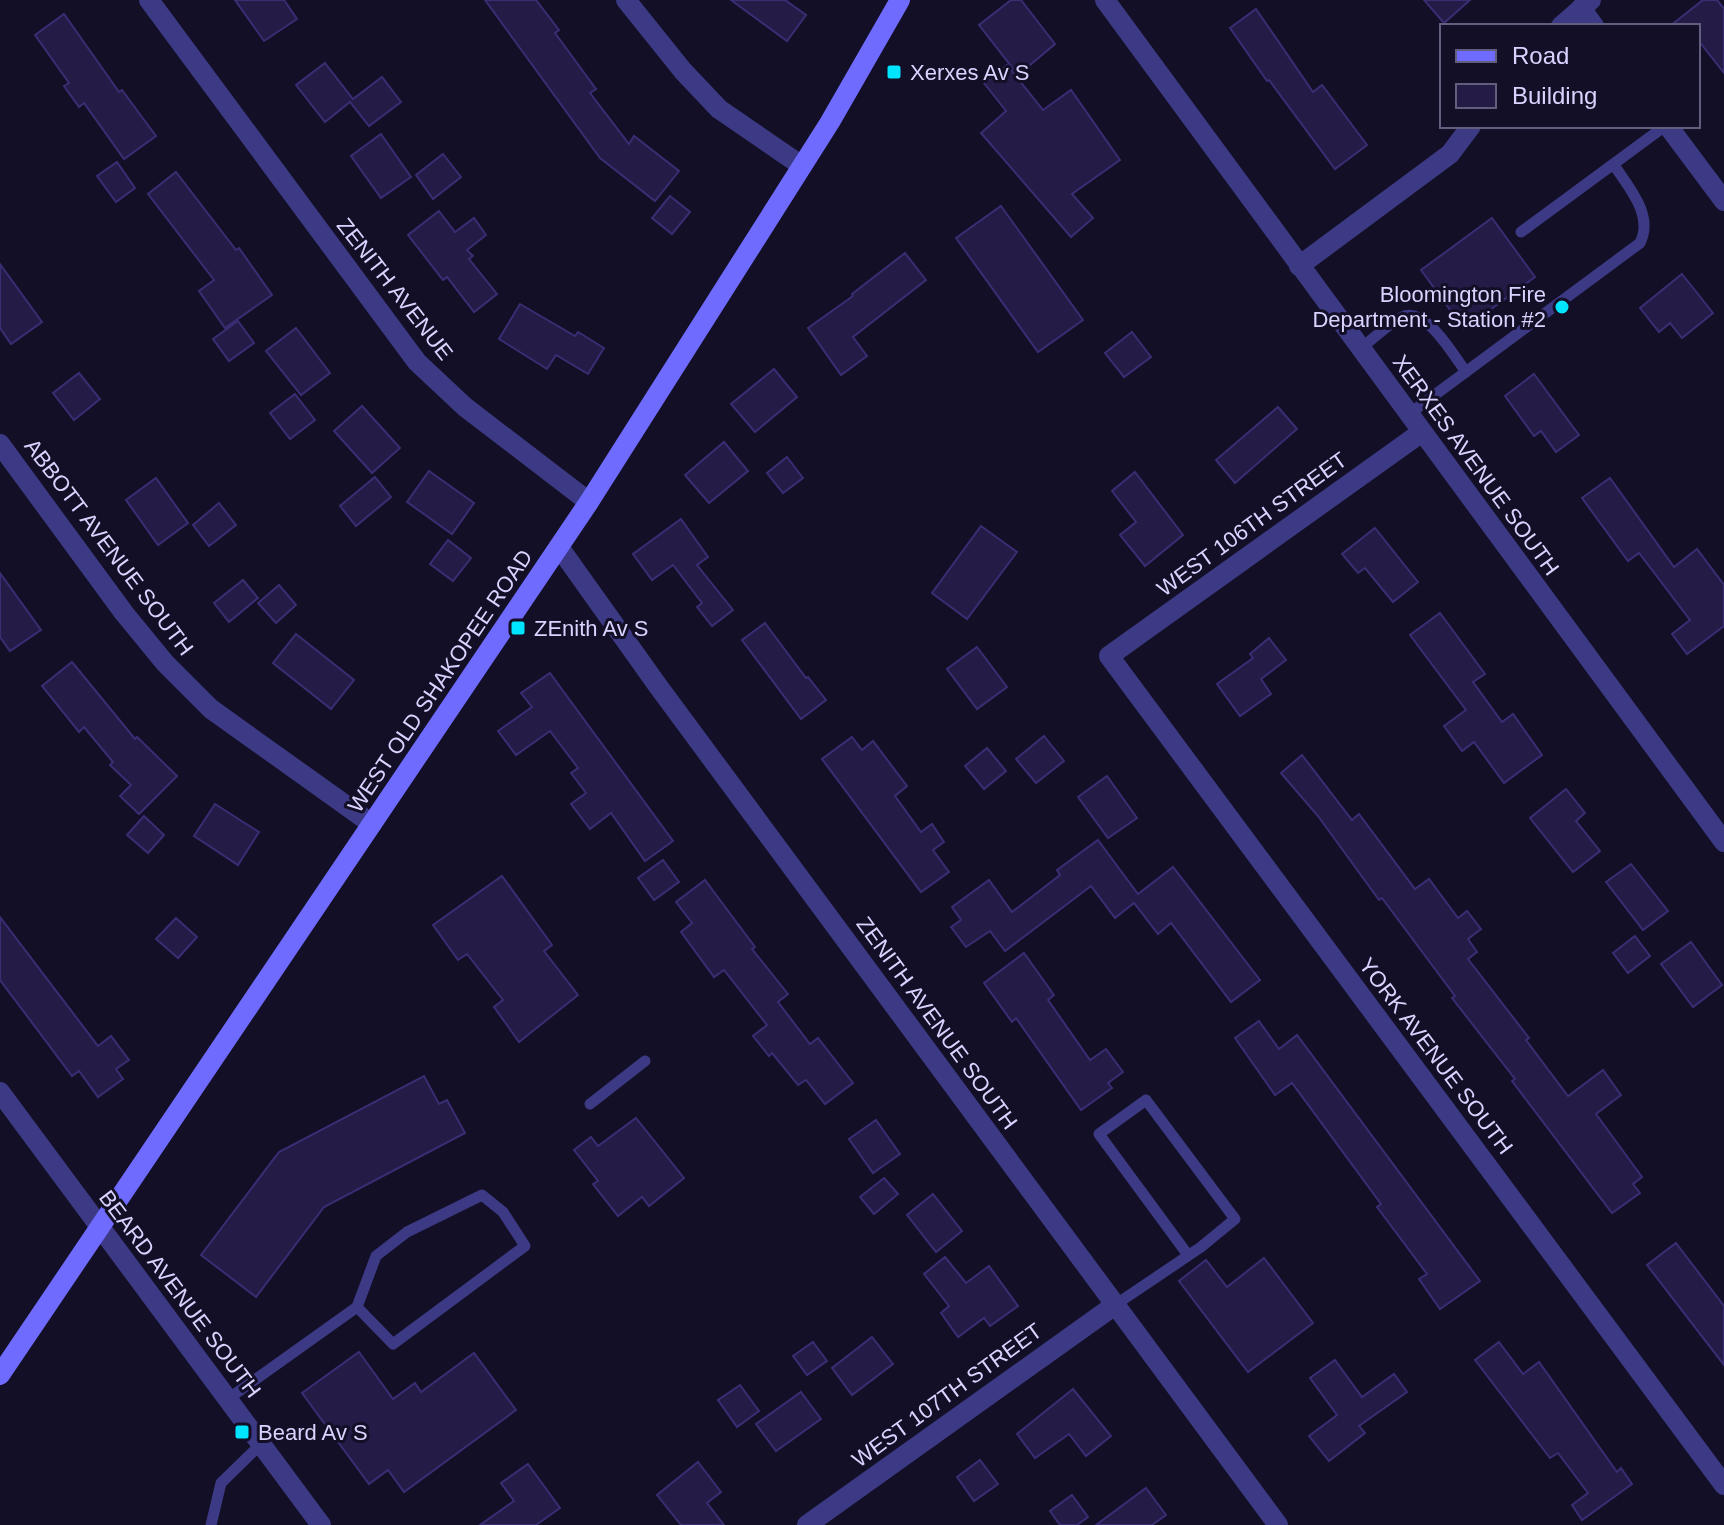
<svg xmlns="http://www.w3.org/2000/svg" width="1724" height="1525" font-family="Arial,sans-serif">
	<rect width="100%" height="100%" fill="#130f26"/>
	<g fill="#241b47" stroke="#3b2d73" stroke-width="2">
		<path d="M235,0H284L297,19L264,41Z"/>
		<path d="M485,0H536L559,30L555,33L596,89L590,93L629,144L634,136L679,171L655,201L600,158Z"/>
		<path d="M731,0H785L806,15L787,41Z"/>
		<path d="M1011,0H1021L1055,44L1018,75L979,25Z"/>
		<path d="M1424,0H1470L1444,23Z"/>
		<path d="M1703,0H1717L1724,9V73L1698,40V26H1670Z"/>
		<path d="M1256,9L1313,92L1322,85L1367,145L1335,169L1269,80L1267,81L1230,28Z"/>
		<path d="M64,14L119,92L122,90L156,136L124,159L84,103L79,107L64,86L69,83L35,35Z"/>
		<path d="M325,63L353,99L382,77L401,102L369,126L350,102L325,122L296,85Z"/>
		<path d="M1007,65L1043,110L1071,90L1120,160L1072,194L1093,218L1071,237L981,133L1006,111L984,83Z"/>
		<path d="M381,134L411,177L381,198L351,156Z"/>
		<path d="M443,154L461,177L433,199L416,175Z"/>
		<path d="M117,162L135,188L116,202L97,176Z"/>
		<path d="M176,172L236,250L239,248L272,295L225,328L199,291L214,280L148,194Z"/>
		<path d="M670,196L690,212L672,234L652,218Z"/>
		<path d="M1001,206L1083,320L1038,352L956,238Z"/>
		<path d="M439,211L455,232L474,218L486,235L467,250L473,256L469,259L497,294L474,312L447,277L443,280L408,235Z"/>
		<path d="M1492,218L1535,277L1464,329L1421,270Z"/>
		<path d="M905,253L926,280L853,337L867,356L841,375L808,328L853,296L852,294Z"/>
		<path d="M0,264L42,322L11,344L0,328Z"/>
		<path d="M1682,274L1713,313L1682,338L1670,323L1659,332L1640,308Z"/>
		<path d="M520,304L575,336L578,332L604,348L588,374L556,355L547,369L499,339Z"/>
		<path d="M238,321L254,343L229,361L213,339Z"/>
		<path d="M296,328L330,373L301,395L266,351Z"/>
		<path d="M1132,332L1151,357L1124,377L1105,353Z"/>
		<path d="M774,369L797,397L755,432L731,404Z"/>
		<path d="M79,373L100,399L74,420L53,393Z"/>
		<path d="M1534,374L1579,435L1556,452L1541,431L1534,436L1505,396Z"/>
		<path d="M295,394L315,420L290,439L270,413Z"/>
		<path d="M362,406L400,448L372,473L334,431Z"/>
		<path d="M1278,407L1297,429L1235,483L1216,460Z"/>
		<path d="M724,442L748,471L709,503L685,475Z"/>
		<path d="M787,457L803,478L783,493L767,473Z"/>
		<path d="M429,471L474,503L452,534L407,502Z"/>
		<path d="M1135,472L1183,535L1145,566L1120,535L1136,522L1112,491Z"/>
		<path d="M375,477L391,497L356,526L340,506Z"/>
		<path d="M156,478L188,523L158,545L126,500Z"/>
		<path d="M1610,478L1674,567L1697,549L1724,585V626L1687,654L1672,634L1690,620L1639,553L1628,561L1582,498Z"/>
		<path d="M219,503L236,525L209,546L193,525Z"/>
		<path d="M681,519L708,557L697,565L733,610L712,626L697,607L702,603L673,565L652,580L633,554Z"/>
		<path d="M981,526L1017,552L967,619L932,593Z"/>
		<path d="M1375,528L1418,582L1393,602L1365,568L1358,573L1342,554Z"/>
		<path d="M448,540L471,558L453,581L430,564Z"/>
		<path d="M0,573L41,630L10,651L0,637Z"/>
		<path d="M243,580L258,598L229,622L214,603Z"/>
		<path d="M279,585L296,605L276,623L258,603Z"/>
		<path d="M1440,613L1485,674L1473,682L1502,722L1513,714L1542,755L1504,783L1474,742L1462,751L1444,726L1466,710L1410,635Z"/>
		<path d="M765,623L806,678L808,677L826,700L801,719L742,640Z"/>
		<path d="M296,634L354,680L331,709L273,663Z"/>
		<path d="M1269,638L1286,660L1261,679L1271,694L1240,716L1217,684L1253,658L1250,654Z"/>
		<path d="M977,647L1007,687L977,709L947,669Z"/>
		<path d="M72,662L135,739L137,737L177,776L139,814L120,796L131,785L110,765L113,762L84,727L79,732L42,686Z"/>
		<path d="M550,673L673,841L645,861L611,813L590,829L571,804L586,793L571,773L578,768L550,731L516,755L498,731L532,707L521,693Z"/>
		<path d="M1044,736L1064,761L1036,783L1016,759Z"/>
		<path d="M852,737L862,750L873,741L907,786L895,796L921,832L932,824L944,842L933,850L949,872L921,892L822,759Z"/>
		<path d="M987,748L1006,771L984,789L965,766Z"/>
		<path d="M1302,755L1352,820L1359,814L1415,889L1429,879L1458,918L1467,911L1481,929L1468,939L1477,952L1468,959L1529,1038L1526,1040L1568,1096L1603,1070L1621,1095L1596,1114L1642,1177L1633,1184L1640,1193L1612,1213L1512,1081L1515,1079L1452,998L1455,996L1382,898L1379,900L1318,816L1281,773Z"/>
		<path d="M1107,776L1137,818L1108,838L1078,797Z"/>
		<path d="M1566,789L1585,813L1576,821L1600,851L1573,872L1530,818Z"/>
		<path d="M215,804L259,832L238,865L194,836Z"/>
		<path d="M144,816L164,835L148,853L127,835Z"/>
		<path d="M1098,840L1138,894L1173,867L1260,980L1231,1002L1171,923L1158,934L1134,903L1115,918L1091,886L1005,951L990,931L966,947L951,927L961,920L952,907L989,880L1012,912L1060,875L1057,870Z"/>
		<path d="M663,860L679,882L654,900L638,878Z"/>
		<path d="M1631,864L1668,911L1643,930L1606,882Z"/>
		<path d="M502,876L552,945L544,951L578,995L519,1042L494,1007L503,1000L467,954L458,960L433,925Z"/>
		<path d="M705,880L755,947L752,949L788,994L778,1002L810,1044L818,1038L853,1083L825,1104L806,1080L798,1085L772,1053L769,1056L753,1036L767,1025L724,970L714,977L681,932L692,923L676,902Z"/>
		<path d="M0,917L98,1046L111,1036L129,1060L116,1069L123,1079L98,1097L79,1071L72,1076L0,980Z"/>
		<path d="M176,918L197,937L178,958L156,939Z"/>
		<path d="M1635,936L1650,956L1628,973L1613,953Z"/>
		<path d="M1691,942L1722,985L1693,1007L1661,964Z"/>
		<path d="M1024,953L1054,995L1048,1000L1090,1060L1106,1049L1123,1072L1108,1083L1112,1088L1081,1110L1016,1018L1012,1022L984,983Z"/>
		<path d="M1259,1021L1279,1049L1297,1035L1480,1281L1440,1309L1419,1279L1427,1274L1377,1207L1381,1204L1292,1083L1275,1095L1235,1038Z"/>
		<path d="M424,1076L439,1104L447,1100L465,1133L324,1207L256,1297L201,1255L279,1152Z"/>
		<path d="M636,1118L684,1178L649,1206L642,1197L618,1216L593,1184L598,1181L574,1150L591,1137L598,1146Z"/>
		<path d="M876,1120L900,1154L873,1173L849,1139Z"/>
		<path d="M884,1178L898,1194L874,1214L860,1197Z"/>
		<path d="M933,1194L962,1231L936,1252L907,1215Z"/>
		<path d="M1676,1243L1724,1306V1365L1647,1265Z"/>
		<path d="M945,1257L966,1283L989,1266L1018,1306L990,1326L984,1318L958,1337L941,1313L949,1306L924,1274Z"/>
		<path d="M1264,1258L1313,1323L1248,1372L1179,1281L1206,1260L1227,1287Z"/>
		<path d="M872,1337L893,1364L852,1395L832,1368Z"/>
		<path d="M813,1342L827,1361L807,1375L793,1356Z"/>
		<path d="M1499,1342L1523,1374L1539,1362L1617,1472L1621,1468L1632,1484L1582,1520L1572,1505L1588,1493L1558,1453L1550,1458L1475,1360Z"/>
		<path d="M359,1352L393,1399L415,1383L421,1392L474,1353L516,1410L404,1492L388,1470L369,1484L302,1393Z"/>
		<path d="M1335,1360L1362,1397L1394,1374L1407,1392L1359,1426L1365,1433L1329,1461L1309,1436L1337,1415L1310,1378Z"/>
		<path d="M740,1385L759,1411L737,1427L718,1400Z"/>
		<path d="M1073,1389L1111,1436L1086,1456L1069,1434L1035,1458L1017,1434Z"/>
		<path d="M801,1392L821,1419L776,1451L756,1424Z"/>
		<path d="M980,1460L998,1484L974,1501L957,1477Z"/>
		<path d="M698,1462L721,1492L707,1503L724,1525H681L657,1495Z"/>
		<path d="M528,1464L560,1508L536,1525H480L514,1501L501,1483Z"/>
		<path d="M1146,1488L1166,1515L1152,1525H1096Z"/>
		<path d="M1072,1495L1088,1517L1077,1525H1060L1050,1511Z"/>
	</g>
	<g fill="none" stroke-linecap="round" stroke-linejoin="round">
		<g stroke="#3d3a85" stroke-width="11">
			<path d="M1521,232L1665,126"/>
			<path d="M1360,349C1373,339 1387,325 1402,317C1425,305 1454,356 1466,372"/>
			<path d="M1409,414L1640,243C1654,215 1629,188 1614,165"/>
			<path d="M590,1104L645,1061"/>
			<path d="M1115,1305L1201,1247L1235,1219L1146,1100L1099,1134L1188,1255"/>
			<path d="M228,1399L357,1307L376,1256L407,1232L482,1195L503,1212L525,1246L393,1344L357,1307"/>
			<path d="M211,1525L221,1483L261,1444"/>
		</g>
		<g stroke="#3d3a85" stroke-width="20">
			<path d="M149,0L417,362L465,407L589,502"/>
			<path d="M626,0L683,71L719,109L802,166"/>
			<path d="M1581,8L1594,26"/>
			<path d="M1668,126L1724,201"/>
			<path d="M1422,432L1109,656L1724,1485"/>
			<path d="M0,444L124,613L165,663L211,709L372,824"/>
			<path d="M559,547L658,686L1278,1525"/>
			<path d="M0,1092L321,1525"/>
			<path d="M807,1525L1115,1305"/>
		</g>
		<g stroke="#3d3a85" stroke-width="20">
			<path d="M1105,0L1724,842"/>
			<path d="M1561,26L1591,0"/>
			<path d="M1299,266L1450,154L1471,126"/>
		</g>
		<path stroke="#6f6bff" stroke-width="20" d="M0,1375L589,502L830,122L900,0"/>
	</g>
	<g fill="#00e5ff" stroke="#130f26" stroke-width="3">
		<rect x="886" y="64" width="16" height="16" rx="4"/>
		<circle cx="1562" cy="307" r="8"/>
		<rect x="510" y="620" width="16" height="16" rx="4"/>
		<rect x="234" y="1424" width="16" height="16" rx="4"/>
	</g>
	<g text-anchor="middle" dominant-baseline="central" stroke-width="6" stroke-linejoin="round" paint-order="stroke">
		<g font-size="22" fill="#d9d4ff" stroke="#130f26" text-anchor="start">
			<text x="910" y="72">Xerxes Av S</text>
			<text x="1546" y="294" text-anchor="end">Bloomington Fire<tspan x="1546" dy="25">Department - Station #2</tspan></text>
			<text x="534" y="628">ZEnith Av S</text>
			<text x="258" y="1432">Beard Av S</text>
		</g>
		<g font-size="22" fill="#d9d4ff" stroke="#130f26">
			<text transform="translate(395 289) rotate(52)">ZENITH AVENUE</text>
			<text transform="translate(1476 465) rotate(54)">XERXES AVENUE SOUTH</text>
			<text transform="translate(1252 524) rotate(-36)">WEST 106TH STREET</text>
			<text transform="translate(109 547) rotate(53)">ABBOTT AVENUE SOUTH</text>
			<text transform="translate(440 681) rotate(-56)">WEST OLD SHAKOPEE ROAD</text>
			<text transform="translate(937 1023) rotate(54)">ZENITH AVENUE SOUTH</text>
			<text transform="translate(1436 1056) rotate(53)">YORK AVENUE SOUTH</text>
			<text transform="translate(180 1294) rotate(53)">BEARD AVENUE SOUTH</text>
			<text transform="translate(947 1395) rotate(-36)">WEST 107TH STREET</text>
		</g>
	</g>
	<rect x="1440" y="24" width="260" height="104" fill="#130f26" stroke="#625e7d" stroke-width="2"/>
	<rect x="1456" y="50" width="40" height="12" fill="#6f6bff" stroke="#625e7d" stroke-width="2"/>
	<text x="1512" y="64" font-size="24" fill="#d9d4ff">Road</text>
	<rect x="1456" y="84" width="40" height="24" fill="#241b47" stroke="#625e7d" stroke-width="2"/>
	<text x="1512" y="104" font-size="24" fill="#d9d4ff">Building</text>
</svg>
